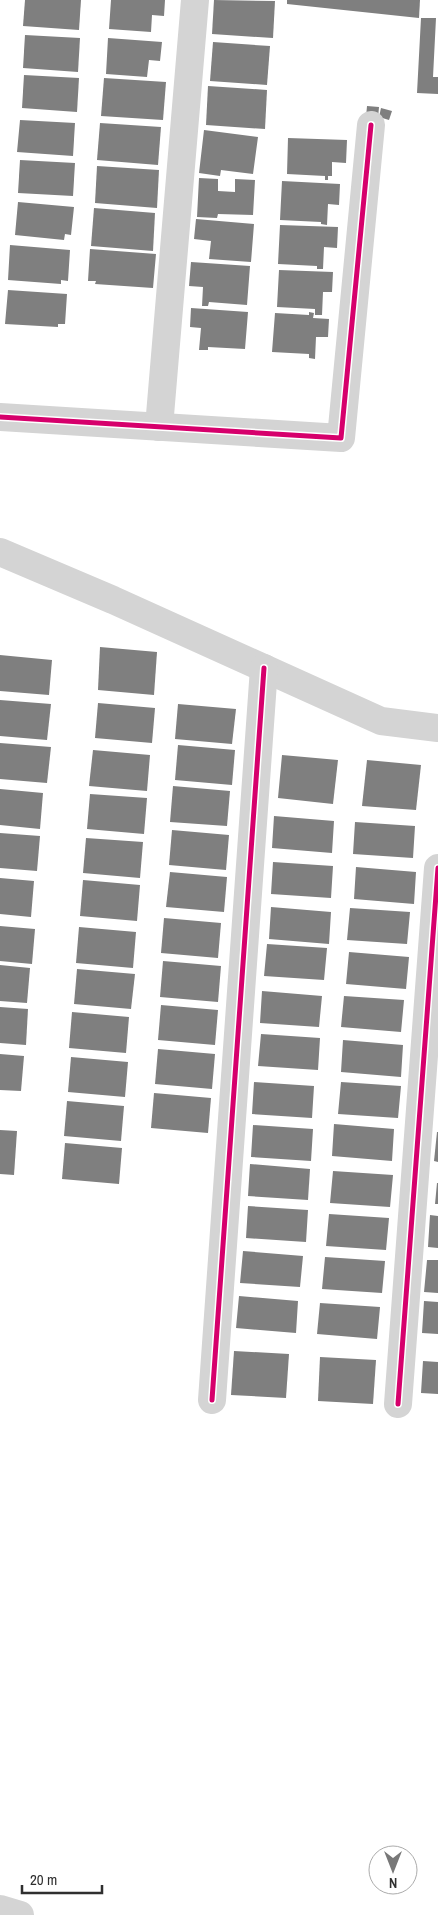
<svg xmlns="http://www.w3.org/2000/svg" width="438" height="1915" font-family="'Archivo Narrow',sans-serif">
	<rect width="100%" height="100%" fill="#fff"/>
	<g fill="#7f7f7f">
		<path d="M25,0H81L79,30L23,26Z"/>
		<path d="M111,0H165L164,16L152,15L151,32L109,29Z"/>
		<path d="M214,0L275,1L273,38L212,34Z"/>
		<path d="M287,0H420L419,18L287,4Z"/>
		<path d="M421,18H436L433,77H438V94L417,93Z"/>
		<path d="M25,35L80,38L78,72L23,68Z"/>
		<path d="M108,38L162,42L160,61L149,60L147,77L106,74Z"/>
		<path d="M213,42L270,46L267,85L210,81Z"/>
		<path d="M24,75L79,78L77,112L22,108Z"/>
		<path d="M104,78L166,82L163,120L101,116Z"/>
		<path d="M208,86L267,90L265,129L206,125Z"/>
		<path d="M367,106L379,107L378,118L366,117Z"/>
		<path d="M381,108L392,111L389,120L379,117Z"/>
		<path d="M20,120L75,123L73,156L17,152Z"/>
		<path d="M100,123L161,127L158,165L97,160Z"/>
		<path d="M204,130L258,137L253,174L221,170L220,176L199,173Z"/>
		<path d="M288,138L347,140L346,163L332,162V176H328V180H325V176L287,174Z"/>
		<path d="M20,160L75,163L73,196L18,193Z"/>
		<path d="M97,166L159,170L157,208L95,203Z"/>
		<path d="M199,178L218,179V191L235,192V179L255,180L253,215L218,214L217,218L197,217Z"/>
		<path d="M282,181L340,184L339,205L328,204L327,225L321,224V222L280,220Z"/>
		<path d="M18,202L74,207L71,235L65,234L64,240L15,235Z"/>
		<path d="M94,208L155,213L153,251L91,246Z"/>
		<path d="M196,219L254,224L251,262L209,259L211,241L194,239Z"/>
		<path d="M280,225L338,227L337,248L324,247L323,269H317V266L278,264Z"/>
		<path d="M10,245L70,250L68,281L61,280V284L8,280Z"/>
		<path d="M90,249L156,254L153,288L95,284L96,281H88Z"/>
		<path d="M191,262L250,266L247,305L209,302L208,306H202L203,287L189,286Z"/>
		<path d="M279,270L333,272L332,292H323L322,315H315V309L277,307Z"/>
		<path d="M8,290L67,294L65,324H58V327L5,324Z"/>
		<path d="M191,308L248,312L245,349L208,347V350H199L201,328L190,327Z"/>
		<path d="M309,312L314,313L313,318L329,319L328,337H316L315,359L309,358V354L272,352L275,313L309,315Z"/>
		<path d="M100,647L157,652L154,695L98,690Z"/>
		<path d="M0,655L52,660L49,695L0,691Z"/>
		<path d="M0,700L51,704L47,740L0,736Z"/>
		<path d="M98,703L155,708L152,743L95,738Z"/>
		<path d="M178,704L236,709L232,744L175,739Z"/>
		<path d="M0,743L51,747L47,783L0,779Z"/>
		<path d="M178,745L235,750L232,785L175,780Z"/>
		<path d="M93,750L150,755L147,791L89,786Z"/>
		<path d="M282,755L338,760L333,804L278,798Z"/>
		<path d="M367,760L421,765L416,810L362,806Z"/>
		<path d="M173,786L230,791L227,826L170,822Z"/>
		<path d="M0,789L43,793L40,829L0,825Z"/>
		<path d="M90,794L147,798L144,834L87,829Z"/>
		<path d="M274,816L334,821L332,853L272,848Z"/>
		<path d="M355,822L415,826L413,858L353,854Z"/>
		<path d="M172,830L229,835L226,870L169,865Z"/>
		<path d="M0,833L40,836L37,871L0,868Z"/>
		<path d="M86,838L143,842L140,878L83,873Z"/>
		<path d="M273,862L333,866L331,898L271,894Z"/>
		<path d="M356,867L416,872L414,904L354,899Z"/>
		<path d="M170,872L227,877L224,912L166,907Z"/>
		<path d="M0,878L34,881L31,917L0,914Z"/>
		<path d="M83,880L140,885L137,921L80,916Z"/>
		<path d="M271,907L331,912L329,944L269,939Z"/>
		<path d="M350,908L410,912L407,944L347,940Z"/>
		<path d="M164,918L221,923L218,958L161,953Z"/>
		<path d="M0,926L35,929L32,964L0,961Z"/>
		<path d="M79,927L136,932L133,968L76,963Z"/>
		<path d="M267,944L327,948L324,980L264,976Z"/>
		<path d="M349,952L409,957L406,989L346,984Z"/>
		<path d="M163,961L221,966L218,1002L160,997Z"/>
		<path d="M0,965L30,968L27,1003L0,1001Z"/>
		<path d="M77,969L135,974L131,1009L74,1004Z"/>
		<path d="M262,991L322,996L319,1027L260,1023Z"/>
		<path d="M344,996L404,1000L401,1032L341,1027Z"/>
		<path d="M161,1005L218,1010L215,1045L158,1040Z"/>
		<path d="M0,1007L28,1009L26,1045L0,1043Z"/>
		<path d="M72,1012L129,1017L126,1053L69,1048Z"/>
		<path d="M261,1034L320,1038L318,1070L258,1066Z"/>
		<path d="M343,1040L403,1045L401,1077L341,1072Z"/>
		<path d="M158,1049L215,1054L212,1089L155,1084Z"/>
		<path d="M0,1054L24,1056L21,1091L0,1090Z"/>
		<path d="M71,1057L128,1062L125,1097L68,1092Z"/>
		<path d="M254,1082L314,1086L312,1118L252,1114Z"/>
		<path d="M341,1082L401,1086L398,1118L338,1114Z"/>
		<path d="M154,1093L211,1098L208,1133L151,1128Z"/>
		<path d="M67,1101L124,1106L121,1141L64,1136Z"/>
		<path d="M334,1124L394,1129L392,1161L332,1156Z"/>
		<path d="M253,1125L313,1129L311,1161L251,1157Z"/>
		<path d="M0,1130L17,1131L14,1175L0,1174Z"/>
		<path d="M437,1132H438V1162L434,1161Z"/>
		<path d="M65,1143L122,1148L119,1184L62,1179Z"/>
		<path d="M250,1164L310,1169L308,1200L248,1196Z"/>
		<path d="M333,1171L393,1175L390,1207L330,1203Z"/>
		<path d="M437,1183H438V1204H435Z"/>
		<path d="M248,1206L308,1210L306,1242L246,1238Z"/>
		<path d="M329,1214L389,1218L386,1250L326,1246Z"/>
		<path d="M430,1215L438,1216V1248L428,1247Z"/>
		<path d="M243,1251L303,1256L300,1287L240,1283Z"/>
		<path d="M325,1257L385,1261L382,1293L322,1289Z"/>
		<path d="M427,1260H438V1293L424,1292Z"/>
		<path d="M239,1296L298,1301L296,1333L236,1328Z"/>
		<path d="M424,1301L438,1302V1334L422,1333Z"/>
		<path d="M320,1303L380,1307L377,1339L317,1334Z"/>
		<path d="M234,1351L289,1354L286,1398L231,1395Z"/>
		<path d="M320,1357L376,1360L373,1404L318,1401Z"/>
		<path d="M423,1361L438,1362V1394L421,1393Z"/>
	</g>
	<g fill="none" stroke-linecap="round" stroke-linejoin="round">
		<g stroke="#d4d4d4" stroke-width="28">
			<path d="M0,417L341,438L371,125"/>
			<path d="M159,427L195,0"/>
			<path d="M0,552L113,600L381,721L438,728"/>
			<path d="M212,1400L264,668"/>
			<path d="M398,1404L438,868"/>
			<path d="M0,1909L20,1915"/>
		</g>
		<defs>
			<g id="cycleway">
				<path d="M0,417L341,438L371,125"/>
				<path d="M212,1400L264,668"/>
				<path d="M398,1404L438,868"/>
			</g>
		</defs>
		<use href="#cycleway" stroke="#fff" stroke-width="8"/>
		<use href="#cycleway" stroke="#d6006c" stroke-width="5"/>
	</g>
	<g transform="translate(393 1870) rotate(180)"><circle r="24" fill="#ffffff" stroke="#acacac"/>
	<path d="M0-4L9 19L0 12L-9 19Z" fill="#787878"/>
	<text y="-8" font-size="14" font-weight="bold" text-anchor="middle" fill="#2f2f2f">N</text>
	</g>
	<path d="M22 1885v8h80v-8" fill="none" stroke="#2f2f2f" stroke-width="2.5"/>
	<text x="30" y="1885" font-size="15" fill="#2f2f2f" stroke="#ffffff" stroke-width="4" paint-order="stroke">20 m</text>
</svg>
